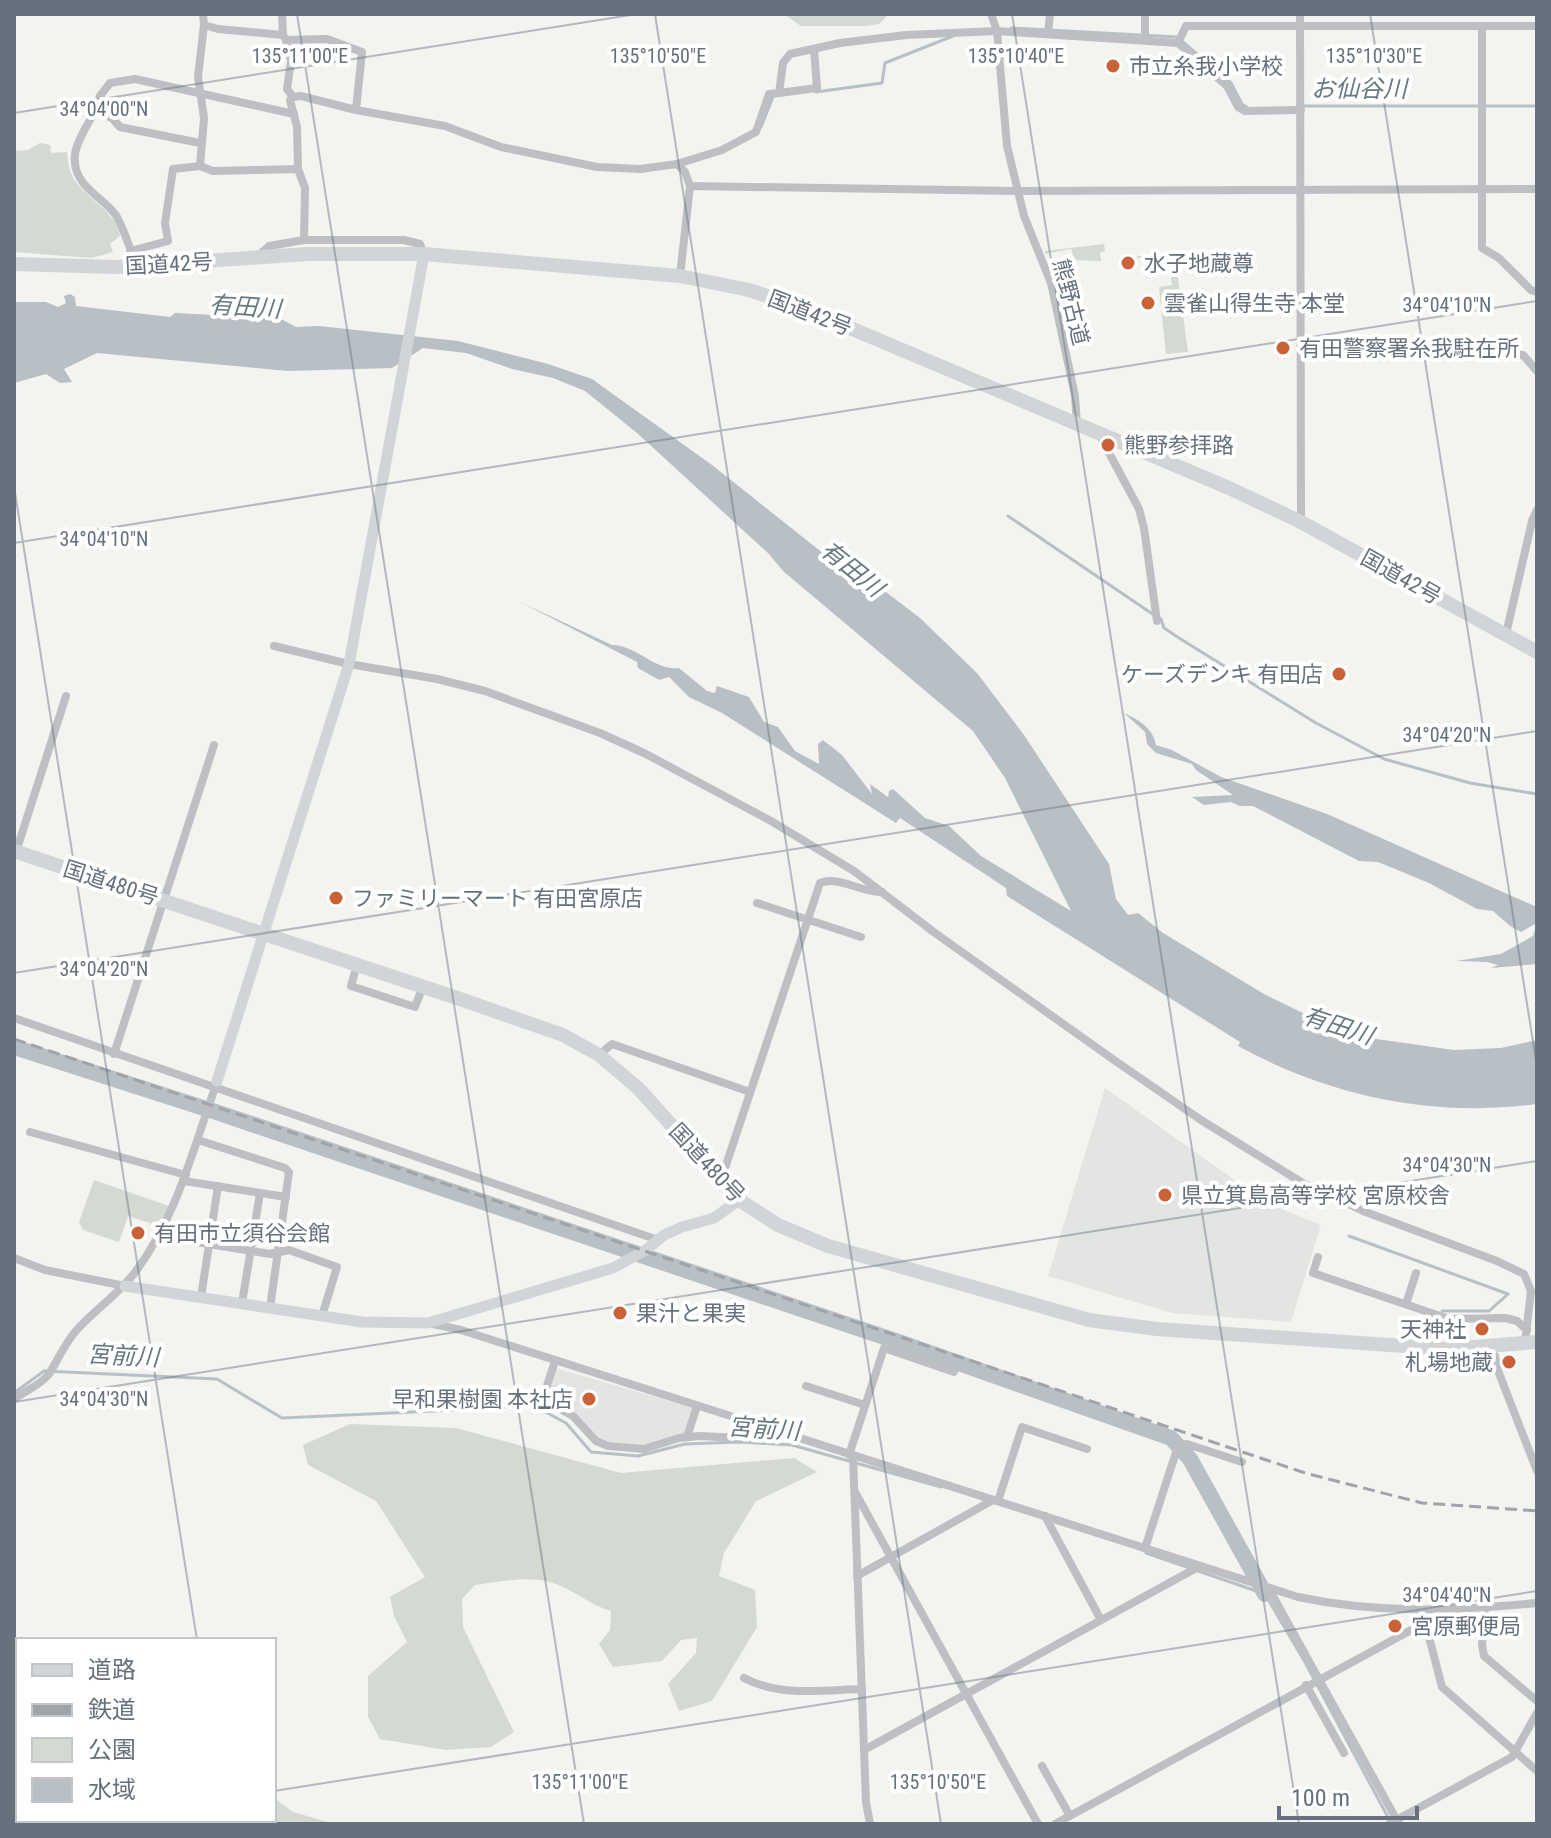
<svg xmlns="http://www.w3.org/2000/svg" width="1551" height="1838" font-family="'Roboto Condensed','Noto Sans JP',sans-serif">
	<rect width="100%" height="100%" fill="#f3f3f0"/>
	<g fill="#e3e5e3">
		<path d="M1105,1088L1236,1181L1279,1208L1321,1225L1291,1322L1172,1313L1048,1276Z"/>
		<path d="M555,1368L694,1408L685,1434L652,1446L600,1441L549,1402L546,1394Z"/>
	</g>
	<g fill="#d4d9d1">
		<path d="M784,14H889L879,24L866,26H801Z"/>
		<path d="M40,143L50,145L51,153L67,152C68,158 68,165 70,171C80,198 115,207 120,236L110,244L113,252L92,258L14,252V151L28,150Z"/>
		<path d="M1104,244L1105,251L1100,253L1101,261L1075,260L1071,249L1045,254V251Z"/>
		<path d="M1137,256H1175L1188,352L1166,354L1159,287L1172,285L1169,266H1154L1153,258H1137Z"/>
		<path d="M94,1180L169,1206L159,1226L128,1216L119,1242L83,1230L79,1222Z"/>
		<path d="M350,1424L456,1428L621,1473L794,1458L817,1472L756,1501L724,1553L719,1576L755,1590L757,1627L712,1701L679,1711L668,1684L696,1653L697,1638L681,1640L662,1661L613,1667L599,1644L610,1630L611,1611C589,1605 573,1589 553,1583C530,1575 499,1582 475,1585L462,1599L463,1627L514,1732L491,1747L446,1750L380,1739L368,1717V1676L407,1642L394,1616L390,1597L425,1577L376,1501L308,1465L303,1445Z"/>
		<path d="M274,1798L293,1812L335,1824H189L180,1820H274Z"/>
	</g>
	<g fill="#b8c0c5">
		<path d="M70,294L75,297L76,306L170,317L175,313L253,317L283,320L296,327L319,326L458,341L548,364L592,379L712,465L829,558L861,573L920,618L977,673L1024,735L1109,864L1116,899L1128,915L1138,913L1163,933L1264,994L1348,1035L1454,1050L1501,1048L1537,1040V1104C1433,1118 1329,1096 1238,1046L1240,1042L1007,896L1006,888L900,818L896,823L722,713L689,697L669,677L659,680L638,668L637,662L520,602L612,645C637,645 654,671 679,668L707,691L715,693L717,686L749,697L764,722L778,727L795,751L819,764L818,744L823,740L842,755L872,794L870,784L888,797L889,791L893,789L925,818L949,826L981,856L1071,911L1005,778L973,731L783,571L769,554L637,433L585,391L553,378L512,369L466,353L423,348L392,368L288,371L97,353L64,369L72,382L60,383L46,374L14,383V302H46L58,307L66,303L64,296Z"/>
		<path d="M1124,713C1139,720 1153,728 1156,745L1172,750L1221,777L1327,814L1537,907V923L1521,932L1510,926L1493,911L1477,909L1429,883L1378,862L1359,861L1253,806H1240L1231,802L1204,805L1192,797L1233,795L1196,770L1192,764L1156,753L1147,744L1145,732Z"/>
		<path d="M1537,924V964L1491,968L1498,965L1487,962L1456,961L1501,954L1533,936Z"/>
	</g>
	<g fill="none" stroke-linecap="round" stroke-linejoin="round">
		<g stroke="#b8c0c5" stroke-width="3">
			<path d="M1011,28L1177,37L1231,83L1242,104L1248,108"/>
			<path d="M816,92L882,83L885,63L953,36"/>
			<path d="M1304,106H1537"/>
			<path d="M761,127L773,97"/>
			<path d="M1008,516L1154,615"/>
			<path d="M1161,619L1164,628L1179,638L1316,723L1384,759L1470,783L1537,794"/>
			<path d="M1349,1236L1508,1294"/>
			<path d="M1536,1301H1537"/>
			<path d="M1442,1311H1489L1508,1294"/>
			<path d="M14,1393L44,1371L217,1379L282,1418L499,1408L526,1404L536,1407L566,1423L591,1452L638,1456L685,1444L739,1442L792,1445L941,1487"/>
			<path d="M1146,1553L1265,1594L1306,1664L1390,1821"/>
		</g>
		<path stroke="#b8c0c5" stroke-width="16" d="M14,1047L213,1111L899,1342L1171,1438L1190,1459L1265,1594"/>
		<g stroke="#bdbfc3" stroke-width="8">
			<path d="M203,14L204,25L218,29L283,35L286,40"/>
			<path d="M282,14L283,35"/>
			<path d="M991,14L997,31L1007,146L1024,216L1051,283L1075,396L1077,424"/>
			<path d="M1300,14L1301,522"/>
			<path d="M1482,26V248L1499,258L1531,290L1537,292"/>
			<path d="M1048,33L1050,14"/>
			<path d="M1145,40V14"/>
			<path d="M1178,43L1186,26H1537"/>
			<path d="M779,93L817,88L814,49"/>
			<path d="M293,97L301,96L356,110L445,126L501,147L597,167L640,169L677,164L722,150L756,132L769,94L779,93L783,63L790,54L840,43L906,35L997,31L1178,43L1227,86L1238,107L1245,111L1301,110"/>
			<path d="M95,111L100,96L110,83L135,79L294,114"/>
			<path d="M677,164L685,172L690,186L680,276"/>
			<path d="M200,166L204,118L198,77L204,25"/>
			<path d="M298,169L297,127L290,100L293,97L287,89L291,61L286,40L327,39L362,52L356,110"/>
			<path d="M690,186L1017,191L1537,189"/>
			<path d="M130,251L168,241L165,223L173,169L200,166L213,171L298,169L305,188L304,240"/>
			<path d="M259,255L269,246L304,240H404L420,244L424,254"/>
			<path d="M137,265C131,253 122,223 115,214C107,203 93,195 84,184C63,158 82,135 95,111L112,118L120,127L200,143"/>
			<path d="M1302,351L1523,355L1537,371"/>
			<path d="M1099,434L1139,509L1144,528L1157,621"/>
			<path d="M1506,634L1532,521L1537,510"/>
			<path d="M274,646L349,664L437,679L485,691L600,733L644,753L771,821L854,871L935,933L1114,1060L1201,1120L1301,1182L1363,1211L1497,1261L1524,1274L1531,1291L1525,1342"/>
			<path d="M15,855L66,696"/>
			<path d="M757,903L861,937"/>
			<path d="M357,965L351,986L415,1007L423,986"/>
			<path d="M14,1018L658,1240"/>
			<path d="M114,1054L214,745"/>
			<path d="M599,1055L612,1044L750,1092"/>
			<path d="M30,1132L186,1175"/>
			<path d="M198,1140L285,1168L289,1172L270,1308"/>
			<path d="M721,1180L820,883C838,875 862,893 882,892"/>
			<path d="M184,1181L286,1197"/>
			<path d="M159,1236L270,1254L289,1250L337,1267L322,1316"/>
			<path d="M1318,1257L1313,1273L1449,1319L1505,1318L1517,1321L1527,1330"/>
			<path d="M14,1258L45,1270L125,1286"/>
			<path d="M201,1297L218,1186"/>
			<path d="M242,1303L260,1193"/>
			<path d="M1406,1304L1416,1273"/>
			<path d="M433,1324L461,1330L1298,1597C1378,1614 1456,1611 1537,1603"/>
			<path d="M1495,1356L1497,1368L1537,1471"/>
			<path d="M555,1361L544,1395L546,1401L573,1416L596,1441L608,1446L644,1449L679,1438L699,1436L763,1439L777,1431"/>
			<path d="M806,1386L865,1405"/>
			<path d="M14,1399C25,1391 41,1385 49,1374C58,1360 64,1345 75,1332C94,1310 119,1294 136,1271C177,1216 193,1149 216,1085"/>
			<path d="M687,1437L697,1406"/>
			<path d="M849,1455L884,1348L954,1372"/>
			<path d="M853,1456L866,1802L870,1824"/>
			<path d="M855,1492L1038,1824"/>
			<path d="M998,1501L1022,1427L1087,1449"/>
			<path d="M1045,1516L1101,1620"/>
			<path d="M1145,1548L1178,1446L1187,1444L1242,1462"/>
			<path d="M857,1576L993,1500"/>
			<path d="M1269,1589L1399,1824"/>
			<path d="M1485,1607L1482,1645L1484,1656L1537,1701"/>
			<path d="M1422,1610L1442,1687L1537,1771"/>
			<path d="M744,1678C779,1697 823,1690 862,1689"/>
			<path d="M1306,1685L1344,1753"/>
			<path d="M864,1750L1200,1566"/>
			<path d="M1042,1766L1070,1816"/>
			<path d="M1055,1824L1424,1623"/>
			<path d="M1389,1824L1512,1757L1537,1713"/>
		</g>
		<g stroke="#d1d5d8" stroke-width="11">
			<path d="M217,1081L349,664L424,254"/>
			<path d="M125,1286L362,1322L428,1323L613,1268L646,1250L664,1235L682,1227L714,1218L739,1200"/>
		</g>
		<g stroke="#d1d5d8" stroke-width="14">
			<path d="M14,264L115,267L308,254H424L680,276L749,290L798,306L1229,488L1301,522L1537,652"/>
			<path d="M14,851L457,998L563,1035L599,1055L638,1088L739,1200L778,1225L828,1246L1089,1320L1157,1329L1448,1349L1537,1342"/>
		</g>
		<path stroke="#a0a4a9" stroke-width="3" stroke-dasharray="12 6" stroke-linecap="butt" d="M14,1039L1305,1473L1422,1503L1537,1511"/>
	</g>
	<path fill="none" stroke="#66717d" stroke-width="2" stroke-opacity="0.45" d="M297,14L584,1824M655,14L941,1824M1012,14L1299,1824M1370,14L1537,1067M14,113L637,14M14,486L197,1640M14,543L1537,301M14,973L1537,731M14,1402L1537,1161M274,1791L1537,1591M225,1820L226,1824M66,1824L92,1820"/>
	<g fill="#cb6137" stroke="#fff" stroke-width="3">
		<circle cx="1113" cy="66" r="8"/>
		<circle cx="1128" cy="263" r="8"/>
		<circle cx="1148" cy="303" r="8"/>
		<circle cx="1283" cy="348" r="8"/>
		<circle cx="1108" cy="445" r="8"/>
		<circle cx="1339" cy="674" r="8"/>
		<circle cx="336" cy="898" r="8"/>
		<circle cx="1165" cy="1195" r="8"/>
		<circle cx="138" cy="1233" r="8"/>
		<circle cx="620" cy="1313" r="8"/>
		<circle cx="1482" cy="1329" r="8"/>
		<circle cx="1509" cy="1362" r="8"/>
		<circle cx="589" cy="1399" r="8"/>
		<circle cx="1395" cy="1626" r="8"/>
	</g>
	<g text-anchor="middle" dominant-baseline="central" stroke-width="8" stroke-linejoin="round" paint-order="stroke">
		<g font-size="22" fill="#66717d" stroke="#fff" text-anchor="start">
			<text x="1129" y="66">市立糸我小学校</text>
			<text x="1144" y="263">水子地蔵尊</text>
			<text x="1164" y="303">雲雀山得生寺 本堂</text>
			<text x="1299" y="348">有田警察署糸我駐在所</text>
			<text x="1124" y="445">熊野参拝路</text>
			<text x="1323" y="674" text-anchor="end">ケーズデンキ 有田店</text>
			<text x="352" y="898">ファミリーマート 有田宮原店</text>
			<text x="1181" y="1195">県立箕島高等学校 宮原校舎</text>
			<text x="154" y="1233">有田市立須谷会館</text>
			<text x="636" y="1313">果汁と果実</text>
			<text x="1466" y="1329" text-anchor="end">天神社</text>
			<text x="1493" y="1362" text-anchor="end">札場地蔵</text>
			<text x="573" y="1399" text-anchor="end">早和果樹園 本社店</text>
			<text x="1411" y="1626">宮原郵便局</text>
		</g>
		<g font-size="22" fill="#66717d" stroke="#fff">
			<text transform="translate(169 264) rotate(-3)">国道42号</text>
			<text transform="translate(1071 302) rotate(76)">熊野古道</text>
			<text transform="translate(810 313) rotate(21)">国道42号</text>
			<text transform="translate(1401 577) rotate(29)">国道42号</text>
			<text transform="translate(111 883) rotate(18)">国道480号</text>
			<text transform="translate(707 1163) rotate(47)">国道480号</text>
		</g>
		<g font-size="24" font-style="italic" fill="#677981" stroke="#fff">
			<text x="1359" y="89">お仙谷川</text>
			<text transform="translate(245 307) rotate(4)">有田川</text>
			<text transform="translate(852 569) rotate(39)">有田川</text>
			<text transform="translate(1338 1026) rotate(18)">有田川</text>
			<text transform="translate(123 1356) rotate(3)">宮前川</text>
			<text transform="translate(764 1429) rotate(4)">宮前川</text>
		</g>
	</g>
	<g font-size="20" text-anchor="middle" fill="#66717d" stroke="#fff" stroke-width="8" stroke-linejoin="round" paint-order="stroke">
		<text x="300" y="63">135°11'00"E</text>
		<text x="658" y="63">135°10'50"E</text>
		<text x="1016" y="63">135°10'40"E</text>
		<text x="1374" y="63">135°10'30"E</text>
		<text x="104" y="116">34°04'00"N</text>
		<text x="1447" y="312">34°04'10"N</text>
		<text x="104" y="546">34°04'10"N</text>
		<text x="1447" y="742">34°04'20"N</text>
		<text x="104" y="976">34°04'20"N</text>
		<text x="1447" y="1172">34°04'30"N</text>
		<text x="104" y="1406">34°04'30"N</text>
		<text x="1447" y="1602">34°04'40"N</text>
		<text x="580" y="1789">135°11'00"E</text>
		<text x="938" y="1789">135°10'50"E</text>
	</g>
	<rect width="1551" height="1838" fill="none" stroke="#66717d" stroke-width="32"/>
	<rect x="16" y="1638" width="260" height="184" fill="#ffffff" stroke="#c2c6cb" stroke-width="2"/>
	<rect x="32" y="1664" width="40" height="12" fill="#d1d5d8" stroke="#c2c6cb" stroke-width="2"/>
	<text x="88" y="1678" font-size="24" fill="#66717d">道路</text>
	<rect x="32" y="1704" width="40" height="12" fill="#a0a4a9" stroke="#c2c6cb" stroke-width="2"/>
	<text x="88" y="1718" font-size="24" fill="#66717d">鉄道</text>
	<rect x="32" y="1738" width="40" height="24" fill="#d4d9d1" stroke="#c2c6cb" stroke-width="2"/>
	<text x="88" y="1758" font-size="24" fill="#66717d">公園</text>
	<rect x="32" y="1778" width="40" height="24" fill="#b8c0c5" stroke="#c2c6cb" stroke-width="2"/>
	<text x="88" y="1798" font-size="24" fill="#66717d">水域</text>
	<path d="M1279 1806v12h138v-12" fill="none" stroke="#66717d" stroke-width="4"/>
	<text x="1291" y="1806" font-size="24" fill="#66717d" stroke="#ffffff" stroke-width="6" paint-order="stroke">100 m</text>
</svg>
